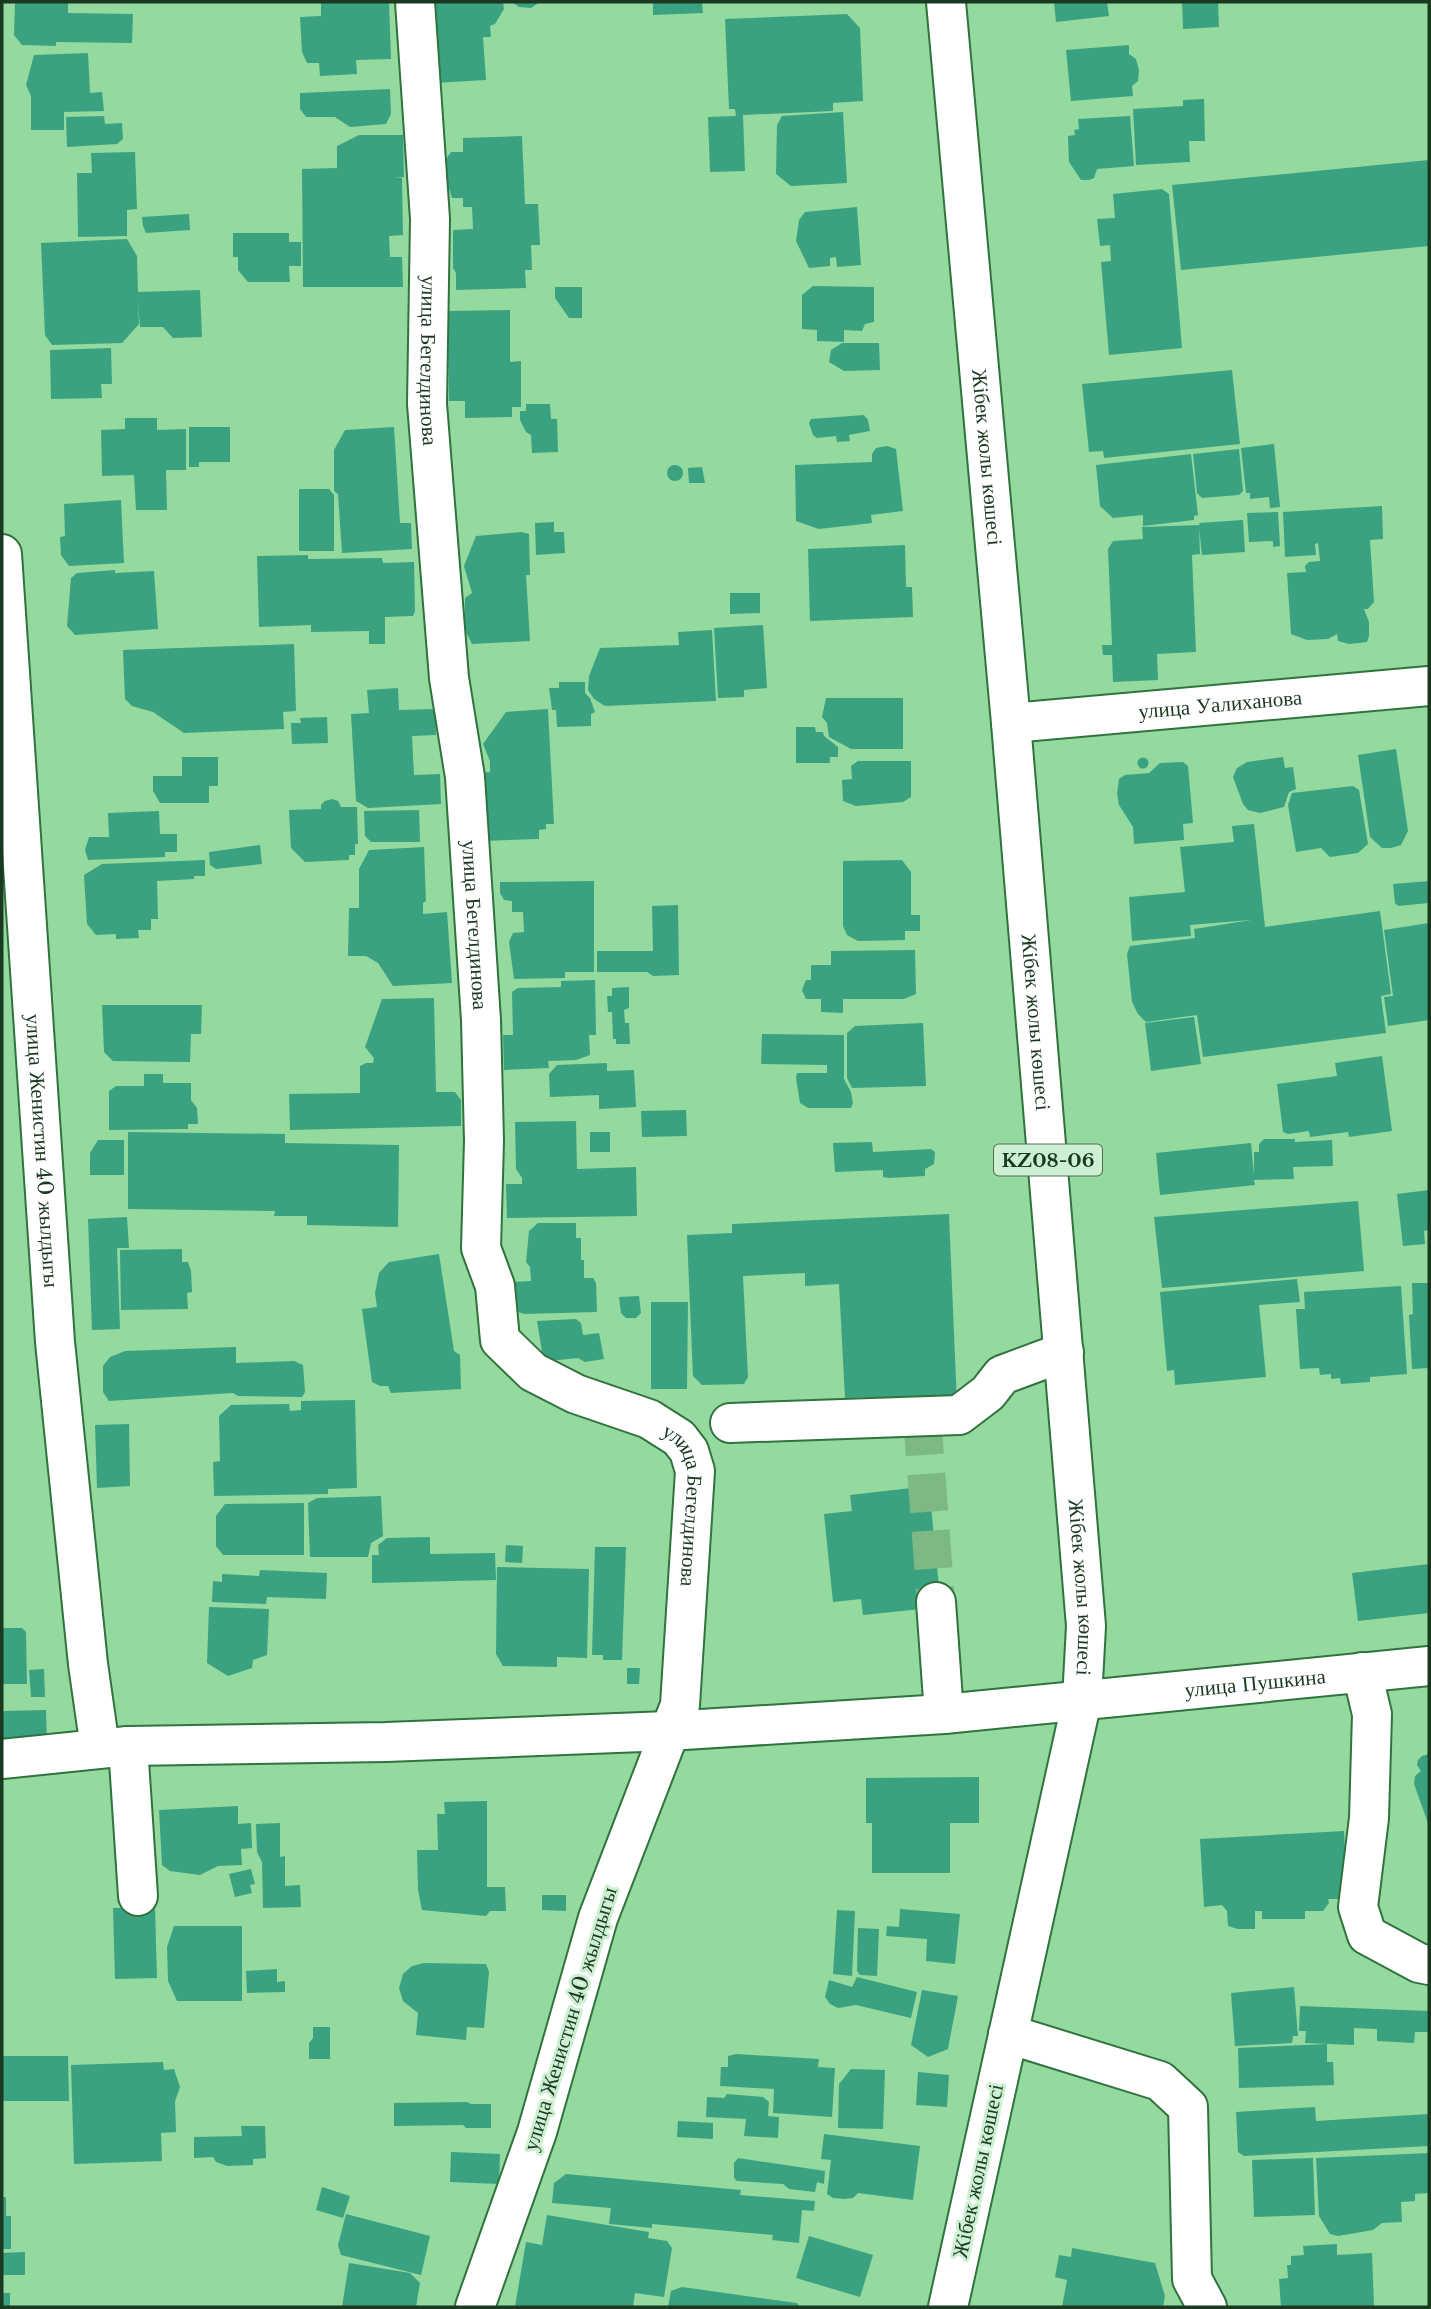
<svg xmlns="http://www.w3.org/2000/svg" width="1431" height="2309" font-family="'Libre Baskerville',serif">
	<rect width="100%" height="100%" fill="#94d99e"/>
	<g fill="#3ba281">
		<path d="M15,2H68V13L133,14L132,43L56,42V46L22,45L14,35Z"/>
		<path d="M321,2H389L391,59L356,60L357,74L320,76L319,63H307L302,52L300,17L321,16Z"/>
		<path d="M434,2H503L504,9L495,24L490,26L491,37H483L486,80L435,83Z"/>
		<path d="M512,2H540L531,8L519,7Z"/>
		<path d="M653,2H702L703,13L653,15Z"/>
		<path d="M1054,2H1107L1109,16L1056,22Z"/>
		<path d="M1182,2H1218L1219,27L1183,29Z"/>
		<path d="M847,14L860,28L863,101L833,103V111L743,115L745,171L710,172L708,117L736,116L735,109H729L725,19Z"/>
		<path d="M1129,45V54L1136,59L1139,70L1138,81L1132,86L1133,96L1071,101L1066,50Z"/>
		<path d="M88,53L90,93L102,92L104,111L64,112V130H31V96L26,85L34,55Z"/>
		<path d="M390,89L391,114L386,124L350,127L335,117H306L300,109V93Z"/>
		<path d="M1204,99L1205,141H1189L1190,162L1136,165L1133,109L1183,106V100Z"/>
		<path d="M843,112L847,183L791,186L776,174L777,125L782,116Z"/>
		<path d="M104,116L105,124L122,123L123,139L117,144L67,147L66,117Z"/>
		<path d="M1130,116L1134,166L1097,169L1094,178L1089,180H1081L1069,162L1068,136L1075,135L1074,130L1079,129L1078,119Z"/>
		<path d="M359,135H403L404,177L394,178H402L403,235L389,236L390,257H402L403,287H303L302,169L337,168V146Z"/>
		<path d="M522,136L525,204H538L540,245H531L532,270H525L526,288L456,290V273L453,268V230L473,229L472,207H463V198H452L448,185L446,159L451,152H463V138Z"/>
		<path d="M135,152L137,209L127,210V236L78,237L77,173H92L91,153Z"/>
		<path d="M1429,160V246L1181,270L1172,185Z"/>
		<path d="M1162,189L1169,194L1182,348L1109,355L1101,262L1111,261L1110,245L1100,246L1097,219L1115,218L1113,194Z"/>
		<path d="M857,207L861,265L837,267L836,257L830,258V266L809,268L796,241L799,220L805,212Z"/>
		<path d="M189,214L190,230L146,233L143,226L142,217Z"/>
		<path d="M233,233H289V242H301V266H289L290,282H248L238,270V257H233Z"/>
		<path d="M127,239L137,256L138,292L200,290L202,337L173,338L163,327H140L138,302L139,324L122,343L52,345L45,335L41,243Z"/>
		<path d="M813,286L874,287V322L865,324L862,331L844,330V342L817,341V330L802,329V295Z"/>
		<path d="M555,287H582V318H569L555,298Z"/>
		<path d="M510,310V362L521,361V407H512V417L465,418V401H449L448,311Z"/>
		<path d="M842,343H879L880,370L844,371L829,362L831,350Z"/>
		<path d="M111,348L112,384H101L102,398L51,399L50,350Z"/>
		<path d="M1232,370L1240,444L1104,458L1103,451L1089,452L1082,384Z"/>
		<path d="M526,404H550L551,419H557L558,452L532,453L531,435L526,432L520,420V411H526Z"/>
		<path d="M864,415L868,420L870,431L849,435L850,441L837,442L836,436L817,438L813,435L809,423L811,419Z"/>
		<path d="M125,418H157V430L186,429V470H166L167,510H136L134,475L102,476L101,430L125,429Z"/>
		<path d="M189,427H230V462H199V467H189Z"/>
		<path d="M394,427L400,523H411L412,549L342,553L338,494L334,491V450L345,430Z"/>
		<path d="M1274,444L1280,507L1270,508L1269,497L1250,499V493H1246L1241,448Z"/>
		<path d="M887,446L896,449L903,511L871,515L872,523L819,529L796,521L795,465L872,462V454L876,448Z"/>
		<path d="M1239,449L1243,491L1239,495L1202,498L1197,493L1193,454Z"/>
		<path d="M1191,454L1198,515L1194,516V520L1143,526V515L1113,518L1100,506L1096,465Z"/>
		<circle cx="675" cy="473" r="8"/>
		<path d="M702,467L705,483H689L688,468Z"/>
		<path d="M299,489H329L334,495V551H299Z"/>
		<path d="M121,500L124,563L69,566L61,555L60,537L65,536L64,504Z"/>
		<path d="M1382,506L1383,539L1370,540L1374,602L1368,609H1364L1369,622V636L1367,642L1349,644L1338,641L1337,634L1328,639L1307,640L1291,634L1287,573L1306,572L1305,566L1309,562L1320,561L1318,543L1315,544L1316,555L1285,557L1283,512Z"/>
		<path d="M1278,512L1280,546L1273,547V541L1249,542L1247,513Z"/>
		<path d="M1243,520L1245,552L1202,555L1199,528L1200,554L1192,555L1196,652L1157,654L1158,680L1113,682L1112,655H1103L1102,645H1112L1108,549L1113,541L1143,539L1142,527L1200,525L1199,523Z"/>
		<path d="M554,522V532H564L565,553L536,555L535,523Z"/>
		<path d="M521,532L529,534L530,575H526L530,641L472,644L465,630V598L472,593L464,566L476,536Z"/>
		<path d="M905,545L906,587H912L913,617L810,621L808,549Z"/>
		<path d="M308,555V559L382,558L383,563L414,562L415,611L413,616L385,617V644H369V631L311,632V625L259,627L257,556Z"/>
		<path d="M115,570V573L154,571L158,629L75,635L67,626L71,578L77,573Z"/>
		<path d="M730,593H760V613L730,614Z"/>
		<path d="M763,625L767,688L744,690V697L718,698L714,628Z"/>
		<path d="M712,630L716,701L605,706L594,699L588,690L589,676L600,648L679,645L678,632Z"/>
		<path d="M294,644L296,711L283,712L284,729L184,733L153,712L132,706L125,699L123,650Z"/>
		<path d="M559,682H585V693L590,698L595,712L591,714V726L557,727L556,710H552L549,688H559Z"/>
		<path d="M398,688L399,710L435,709L436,735L412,736L414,775L440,774L441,804L368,808L356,801L351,714L369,713L367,690Z"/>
		<path d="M826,698H903V749H851L829,737L827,723L822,717Z"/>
		<path d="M548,709L554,824H546V829L539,830V839L483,841L480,773L490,772V761L483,744L506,712Z"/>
		<path d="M327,717L328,743L292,744L291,723H301L300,718Z"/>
		<path d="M796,727H815L816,732H823L824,736L838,747V757H830V763H796Z"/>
		<path d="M1396,749L1408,831L1401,845L1391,848H1382L1370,837L1358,755Z"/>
		<path d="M182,757H218V786H209V803H160L153,791V776H182Z"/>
		<path d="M1283,757L1285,768L1293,767L1296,789L1289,792L1284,807L1260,813L1248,810L1243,804L1233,777L1237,768L1247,762Z"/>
		<circle cx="1143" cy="763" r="5.5"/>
		<path d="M858,761H911V797L903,802L856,806L843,801L842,780L852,779L851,766Z"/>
		<path d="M1183,762L1188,766L1193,823L1183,824L1184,840L1134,844L1133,827L1119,805L1117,794L1119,779L1125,775L1149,773L1160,763Z"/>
		<path d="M1353,786L1359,790L1368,844L1358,853L1330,857L1321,848L1296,852L1288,805L1292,793Z"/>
		<path d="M332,799L338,801L341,807H357L358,844H355V855H349V860L305,862L291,848L289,810L321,809V805L325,801Z"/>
		<path d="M419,810L420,842H371L365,836L364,811Z"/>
		<path d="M159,811L160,834H177V852H165V857L88,860L85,850L89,837H109L108,813Z"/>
		<path d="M1254,824L1265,927L1380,911L1391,994L1381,996L1386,1033L1203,1057L1197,1015L1146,1022L1138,1014L1132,1002L1127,954L1130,946L1195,938L1194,929L1251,920L1190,925L1191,936L1132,941L1129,897L1185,892L1180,847L1234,842L1232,826Z"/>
		<path d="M260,845L262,864L216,869L210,865L209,852Z"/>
		<path d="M424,847L426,901L423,903V914L447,912L452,983L393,986L378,963L366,956H348L349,908H359V869L369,850Z"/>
		<path d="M205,860V876H194V879L157,881L158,919H151V930H138L139,938L116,939V934L96,935L87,924L84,875L102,864Z"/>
		<path d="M902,860L911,872V915H920V931H905V940L858,941L847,935L843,926V861Z"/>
		<path d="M594,881V972H565V978L514,979L509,942L513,933L524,932L523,912H512V901L504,900L500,893V882Z"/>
		<path d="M1429,881V903L1398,906L1395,903L1393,884Z"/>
		<path d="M678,905L679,975L653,976L647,972H597V951H653L652,906Z"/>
		<path d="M1429,923V1020L1388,1026L1384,997L1393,996L1384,930Z"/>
		<path d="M915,950L916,994L904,999H843V1013L821,1012V999H806L802,990L806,980H811V965H831V951Z"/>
		<path d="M595,980L596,1035H589L590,1055L576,1060L548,1061L549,1068L504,1070L503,1035H513L512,992L518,988L561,987V981Z"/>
		<path d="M629,987V1008L624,1010L625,1023H629L630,1044H616V1039H613L612,1012H608L607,996H612V988Z"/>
		<path d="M434,998L436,1092H455L461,1100V1126L290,1130L289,1094L360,1093V1066L366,1063H373L374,1058L365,1047L382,999Z"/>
		<path d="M102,1005H202L201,1034H191L190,1062L113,1061L104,1052Z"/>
		<path d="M1194,1017L1201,1064L1151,1071L1145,1023Z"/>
		<path d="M923,1023L926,1086L852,1088L847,1078V1033L855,1026Z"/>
		<path d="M762,1034L844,1035V1079L851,1092L853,1103L851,1108H808L800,1103L796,1078L797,1073H827V1065L761,1064Z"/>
		<path d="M1382,1056L1392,1131L1349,1137L1348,1132L1310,1137L1309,1131L1288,1134L1283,1132L1277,1084L1337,1076L1335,1063Z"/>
		<path d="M607,1063V1071L634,1070L636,1107L599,1109V1095L550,1097L549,1074L557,1065Z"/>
		<path d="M144,1074H163V1083H191V1100L197,1108L198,1124H188V1129L109,1130V1091L116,1086H144Z"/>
		<path d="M686,1110L687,1136L642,1137L641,1111Z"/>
		<path d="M576,1121L577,1169L636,1167L637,1216L507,1218L506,1184H522V1178L516,1169L515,1122Z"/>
		<path d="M128,1132L285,1134V1143L399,1145L398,1227L307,1225V1216H274L275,1211L128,1209Z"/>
		<rect x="590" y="1132" width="20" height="20"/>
		<path d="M1264,1139H1295V1142L1332,1140L1333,1166L1293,1167L1294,1179L1254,1180L1255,1185L1160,1195L1156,1153L1251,1143L1254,1175V1152H1259V1144Z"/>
		<path d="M98,1140H124V1175H90V1153Z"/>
		<path d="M872,1142L873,1152L931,1149L935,1152L934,1164L925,1169V1176L889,1178L883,1177V1170L835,1172L833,1143Z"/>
		<path d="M1429,1190V1230L1424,1231L1425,1244L1403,1246L1397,1194Z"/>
		<path d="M1358,1201L1364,1271L1162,1288L1154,1217Z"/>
		<path d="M949,1214L957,1405L871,1408L870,1397L845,1398L839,1284L805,1286V1273L743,1276L748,1377L744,1384L702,1385L693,1376L687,1235L732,1233V1224Z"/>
		<path d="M127,1217L129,1248H117L120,1329L92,1330L88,1219Z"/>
		<path d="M538,1223H576V1238H581V1260H584V1278H593L596,1283L597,1312L524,1314L515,1311L513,1282L531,1281L530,1267L526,1262L529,1231Z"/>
		<path d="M182,1249V1262H188L191,1271L192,1292L187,1293L188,1309L121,1310L120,1250Z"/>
		<path d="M439,1254L454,1351L460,1355L461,1389L391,1393L388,1386H380L372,1382L362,1309L377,1307L375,1293L379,1273L389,1262Z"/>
		<path d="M1297,1279L1300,1302L1259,1305L1266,1377L1175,1385L1174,1370L1167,1371L1160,1292Z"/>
		<path d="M1412,1283H1429V1368L1412,1369L1409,1315L1413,1314Z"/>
		<path d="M1401,1286L1407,1374L1370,1377V1382L1341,1384L1340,1378L1331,1379V1374L1320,1375L1319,1368L1300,1369L1296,1309H1305L1304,1292Z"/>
		<path d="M639,1296L641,1313L636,1318H626L621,1313L619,1297Z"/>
		<path d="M651,1302H688L687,1389H651Z"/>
		<path d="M576,1319L581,1323L583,1335L599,1333L604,1359L585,1362L578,1358L549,1361L543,1358L537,1321Z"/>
		<path d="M236,1347V1363L294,1361L303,1365L305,1392L302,1397L238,1396L233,1393L109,1401L103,1392V1366L110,1357L125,1351Z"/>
		<path d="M355,1400L357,1488L328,1489V1494L214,1496L213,1462L220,1461L219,1416L231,1405L289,1404L290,1411L301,1410V1401Z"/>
		<path d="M129,1424L130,1486L97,1488L95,1425Z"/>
		<path d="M929,1486L941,1607L863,1615L861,1599L833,1602L824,1514L852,1511L850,1495Z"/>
		<path d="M381,1496L383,1536L371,1543L368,1557H310L308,1503L317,1498Z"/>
		<path d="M304,1503V1555H223L216,1546V1516L225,1504Z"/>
		<path d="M430,1537V1554L495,1553L496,1580L372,1583V1555H379L378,1545L387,1538Z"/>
		<path d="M506,1545L523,1546L522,1563L505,1562Z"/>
		<path d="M595,1547H626L622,1660H603V1655H592Z"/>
		<path d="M1429,1564V1613L1358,1621L1352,1573Z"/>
		<path d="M497,1567L589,1569L587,1658L557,1657V1667L503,1666L496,1654Z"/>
		<path d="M260,1570L327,1573L326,1599L267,1597L266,1604L212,1602L213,1581L222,1582V1574L259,1576Z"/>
		<path d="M209,1607L269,1609L267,1655L253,1660L252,1668L228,1676L207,1663Z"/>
		<path d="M2,1628H22L26,1632L27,1684H2Z"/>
		<path d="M627,1668H640L639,1684H627Z"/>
		<path d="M44,1669L45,1697H31L29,1670Z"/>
		<path d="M46,1710L47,1745L2,1746V1711Z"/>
		<path d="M1429,1754V1826L1414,1784L1415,1776L1421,1771L1417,1765L1418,1760L1422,1756Z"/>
		<path d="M979,1777V1823H950V1873H872V1823H866V1778Z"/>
		<path d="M487,1801V1887H505L506,1911H490L486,1916L422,1910L418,1890L417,1850H438L437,1814H445L444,1802Z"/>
		<path d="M238,1806V1824L251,1823L252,1848L241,1849L242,1865L218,1866L200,1875L170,1871L162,1865L159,1810Z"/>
		<path d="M280,1823V1857L285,1856V1886L300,1885L301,1907L263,1908L262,1862L257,1852L256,1824Z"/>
		<path d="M1344,1831L1347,1899H1328L1329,1903L1323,1911H1305V1919H1262V1911H1255V1929H1238L1228,1926L1227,1911L1222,1905L1204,1907L1200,1839Z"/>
		<path d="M251,1869L255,1884L250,1885L252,1893L235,1897L229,1874Z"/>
		<path d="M542,1895H566V1911L542,1910Z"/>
		<path d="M155,1907L157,1978L115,1979L113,1908Z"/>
		<path d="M900,1909L960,1914L955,1964L926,1961L927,1939L886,1936L887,1926L899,1927Z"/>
		<path d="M837,1910L855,1911L852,1976L833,1974Z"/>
		<path d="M174,1926H242V2001H177L168,1981L167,1947Z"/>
		<path d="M858,1928L879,1929L877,1976L860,1975L857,1971Z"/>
		<path d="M424,1963L486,1964L489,1972L484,2028L467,2027L466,2040L416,2035L418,2013L403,2001L399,1988L403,1974L412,1966Z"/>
		<path d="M277,1969V1982L285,1981V1992L247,1993L246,1971Z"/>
		<path d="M857,1977L917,1992L911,2018L856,2005L838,2008L830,2004L825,1997L829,1980L852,1987Z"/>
		<path d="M1294,1987L1298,2036H1293L1292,2043L1235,2046L1231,1993Z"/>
		<path d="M922,1990L958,1996L948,2049L928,2057L911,2045Z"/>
		<path d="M1300,2006L1429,2011V2032H1415L1414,2043L1377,2041V2029L1354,2028V2045L1305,2043L1306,2031H1299Z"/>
		<path d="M313,2027H330V2059H309V2043L313,2038Z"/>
		<path d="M1327,2044V2062H1333L1334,2085L1239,2088L1238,2048Z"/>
		<path d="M736,2054L819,2059L818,2067L835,2068L832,2117L773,2113L774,2089L720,2086L721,2067H728V2056Z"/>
		<path d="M2,2056H68L69,2101H2Z"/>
		<path d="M163,2062L164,2070L174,2069L180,2087L175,2101L176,2132L161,2133L162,2161L74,2164L71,2065Z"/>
		<path d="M851,2069L885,2070L883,2129L838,2128L839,2084Z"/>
		<path d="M918,2072L949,2075L947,2107L916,2105Z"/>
		<path d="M727,2094L763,2097L769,2102L768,2116L779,2117L778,2138L744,2136L746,2119L706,2117L707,2097L724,2098Z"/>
		<path d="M467,2102L471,2104H491V2128H466L463,2125L394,2126V2103Z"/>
		<path d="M1315,2107L1316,2121L1429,2114V2146L1244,2156L1238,2152L1236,2112Z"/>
		<path d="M678,2121L713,2123V2139L677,2137Z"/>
		<path d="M241,2126H265L266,2158L253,2159V2165L227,2166L216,2162L213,2157L194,2158V2137L242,2136Z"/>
		<path d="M824,2134L920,2146L913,2200L858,2193L853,2198L844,2199L833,2198L827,2194L831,2160L821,2159Z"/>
		<path d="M451,2152L500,2154L499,2184L450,2182Z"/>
		<path d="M1429,2153V2193L1415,2194V2201L1401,2202L1402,2222L1382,2223L1373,2230L1338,2236L1330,2234L1319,2216L1316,2158Z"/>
		<path d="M738,2158L825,2171L824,2184L817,2182L815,2192L789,2189L783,2184L737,2181L734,2178V2163Z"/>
		<path d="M1313,2158L1315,2215L1254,2217L1252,2160Z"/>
		<path d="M566,2174L741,2190L740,2195L815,2201L814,2211L802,2210L799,2243L772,2240L773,2235L652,2224V2228L609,2224L611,2208L552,2203L554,2183Z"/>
		<path d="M322,2187L350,2196L343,2218L316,2210Z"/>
		<path d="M2,2197H6V2216H11V2249H2Z"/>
		<path d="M346,2214L430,2236L421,2275L341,2255L338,2245Z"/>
		<path d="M547,2215L649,2232L648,2238L667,2241L672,2248L664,2297L635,2293L633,2307H515L526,2242L542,2245Z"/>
		<path d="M809,2236L873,2255L860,2297L796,2278Z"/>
		<path d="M1337,2244V2255L1372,2253L1374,2307H1281L1279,2279L1288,2278L1287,2265H1291V2256L1304,2255L1303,2246Z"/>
		<path d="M1072,2248L1155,2263L1165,2296L1163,2307H1062L1067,2280L1055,2277L1059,2255L1071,2257Z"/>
		<path d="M25,2252V2275H2V2253Z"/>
		<path d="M349,2263L410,2273L420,2283L416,2307H342Z"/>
		<path d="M682,2287L797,2303L800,2307H668L671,2291Z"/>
		<rect x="2" y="2293" width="8" height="14"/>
	</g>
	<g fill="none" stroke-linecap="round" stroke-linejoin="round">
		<path stroke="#7cb985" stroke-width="38" stroke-dasharray="38 19" stroke-linecap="butt" d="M922,1417L936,1602"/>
		<defs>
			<g id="minor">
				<path id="s1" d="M415,2L430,219L427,404L449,678L465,777L481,1020L484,1141L481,1248L495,1286L500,1340L533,1372L576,1394L649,1419L679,1438L689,1451L695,1471L680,1705L598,1918L537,2132L475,2307"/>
				<path id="s2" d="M2,554L55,1342L88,1664L100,1748"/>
				<path id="s3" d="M1011,723L1429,686"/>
				<path d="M730,1423L959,1415L988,1393L1002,1375L1064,1352"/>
				<path d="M936,1602L944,1714"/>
				<path d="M1362,1672L1372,1714L1369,1818L1358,1907L1367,1935L1419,1963L1429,1965"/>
				<path d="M128,1746L138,1896"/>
				<path id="s4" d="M2,1759L128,1746L386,1742L668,1731L944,1714L1429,1666"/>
				<path d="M1008,2034L1160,2081L1188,2107L1192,2279L1207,2307"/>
			</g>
			<g id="highway">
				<path id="s5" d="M946,2L1011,723L1086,1626L1082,1700L948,2307"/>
			</g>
		</defs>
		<use href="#minor" stroke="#30733e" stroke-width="42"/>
		<use href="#highway" stroke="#30733e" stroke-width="42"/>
		<use href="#minor" stroke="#fff" stroke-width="38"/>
		<use href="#highway" stroke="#fff" stroke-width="38"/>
	</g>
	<g text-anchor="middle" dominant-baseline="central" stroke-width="6" stroke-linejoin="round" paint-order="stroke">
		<rect fill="#cef0d2" stroke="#516f55" stroke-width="2" x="994" y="1144.5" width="108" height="31" rx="5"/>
		<g font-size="19" font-weight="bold" fill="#1b3820">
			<text x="1048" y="1160">KZ08-06</text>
		</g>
		<g font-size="21" fill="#1b3820" stroke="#cef0d2">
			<text stroke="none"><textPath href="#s1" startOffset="359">улица Бегелдинова</textPath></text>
			<text stroke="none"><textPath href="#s5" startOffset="457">Жібек жолы көшесі</textPath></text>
			<text stroke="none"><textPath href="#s3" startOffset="210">улица Уалиханова</textPath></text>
			<text stroke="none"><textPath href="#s1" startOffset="926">улица Бегелдинова</textPath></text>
			<text stroke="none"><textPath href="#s5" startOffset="1024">Жібек жолы көшесі</textPath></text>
			<text stroke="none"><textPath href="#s2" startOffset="598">улица Женистин 40 жылдыгы</textPath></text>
			<text stroke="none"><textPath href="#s1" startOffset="1619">улица Бегелдинова</textPath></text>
			<text stroke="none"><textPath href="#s5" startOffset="1591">Жібек жолы көшесі</textPath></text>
			<text stroke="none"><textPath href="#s4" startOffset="1256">улица Пушкина</textPath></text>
			<text transform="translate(570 2019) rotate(-73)">улица Женистин 40 жылдыгы</text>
			<text transform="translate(978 2171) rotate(-78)">Жібек жолы көшесі</text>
		</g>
	</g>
	<rect width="1431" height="2309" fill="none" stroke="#1b3820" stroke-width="7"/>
</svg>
